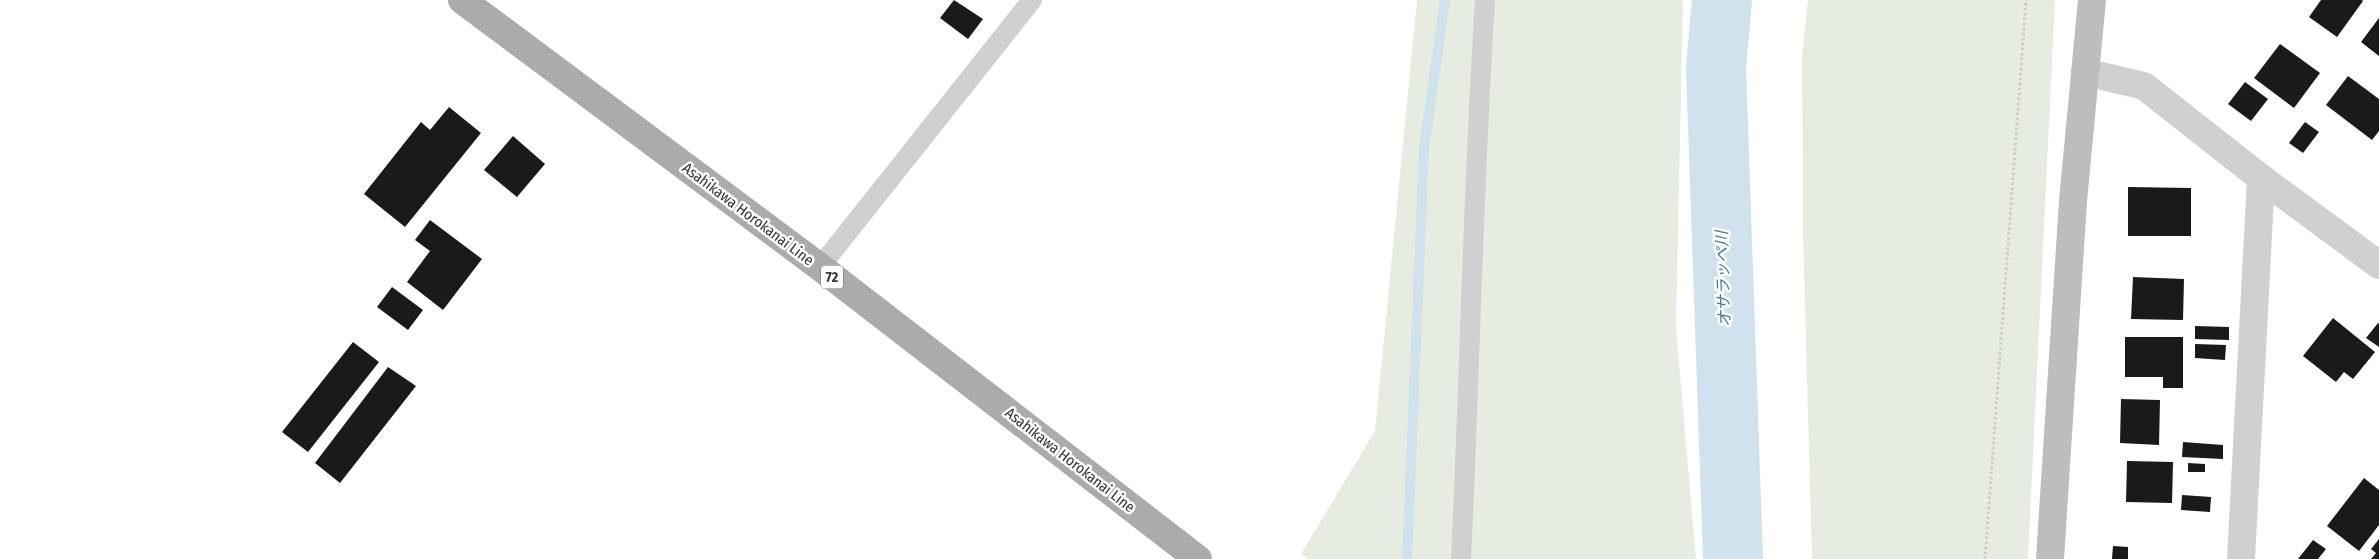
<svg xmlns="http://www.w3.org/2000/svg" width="2379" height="559" font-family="'Fira Sans Condensed','Noto Sans JP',sans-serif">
	<rect width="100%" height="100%" fill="#fff"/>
	<g fill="#e6ecdf">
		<path d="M1417,0H1683L1676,328L1696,559H1309L1301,554L1375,431Z"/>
		<path d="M1808,0H2055L2028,559H1812L1803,236L1802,57Z"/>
	</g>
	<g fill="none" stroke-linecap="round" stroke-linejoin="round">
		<path stroke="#cfe2ee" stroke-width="10" d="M1407,559L1424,149L1445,0"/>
		<path stroke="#cfe2ee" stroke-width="60" d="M1722,0L1716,68L1733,559"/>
	</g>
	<g fill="#1a1a1a">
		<path d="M954,0L983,19L968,39L940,18Z"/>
		<path d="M2321,0H2362L2363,1L2337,37L2309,17Z"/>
		<path d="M2379,18V56L2361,42Z"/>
		<path d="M2280,44L2320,73L2294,108L2254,78Z"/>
		<path d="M2348,76L2379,99V131L2372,140L2326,105Z"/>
		<path d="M2245,82L2268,99L2251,121L2228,104Z"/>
		<path d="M449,107L481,133L405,227L364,194L421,122L430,130Z"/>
		<path d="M2305,122L2319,132L2303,153L2289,143Z"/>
		<path d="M513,136L545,164L517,197L484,170Z"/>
		<path d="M2128,187L2191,188V236H2128Z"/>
		<path d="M430,220L482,259L443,310L407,282L430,251L415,240Z"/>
		<path d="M2133,277L2184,279L2183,320L2131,319Z"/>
		<path d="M392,287L423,310L408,330L377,307Z"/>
		<path d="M2333,318L2375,352L2353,379L2344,372L2336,382L2303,356Z"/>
		<path d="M2378,323L2379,324V347L2366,338Z"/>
		<path d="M2195,326L2229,327V340L2195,339Z"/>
		<path d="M2125,337H2183V388H2163V377H2125Z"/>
		<path d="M353,342L379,362L308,452L282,432Z"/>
		<path d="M2195,344L2226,345L2225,360L2195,358Z"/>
		<path d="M388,367L416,386L340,483L315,463Z"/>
		<path d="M2121,399L2160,400L2159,445L2120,443Z"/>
		<path d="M2183,442L2223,445V459L2182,457Z"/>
		<path d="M2127,461L2173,462L2172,503L2126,502Z"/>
		<path d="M2188,463L2205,464V472H2188Z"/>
		<path d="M2364,478L2379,490V525L2359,551L2327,526Z"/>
		<path d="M2182,495L2211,497L2210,512L2181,510Z"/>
		<path d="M2379,539V559H2371L2376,553L2371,549Z"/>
		<path d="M2313,540L2326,549L2318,559H2298Z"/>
		<path d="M2113,546L2128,547V559H2112Z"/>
	</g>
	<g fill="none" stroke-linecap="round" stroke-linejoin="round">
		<path stroke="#cdcdcd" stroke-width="3" stroke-dasharray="2.5 2.5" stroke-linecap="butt" d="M1985,559L2026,0"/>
		<g stroke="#d0d0d0" stroke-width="20">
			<path d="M820,267L1032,0"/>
			<path d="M1461,559C1470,373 1473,186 1485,0"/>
		</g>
		<g stroke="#d0d0d0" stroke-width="28">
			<path d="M2085,72L2144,86L2261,178L2379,265"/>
			<path d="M2241,559L2261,178"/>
		</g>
		<path stroke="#bdbdbd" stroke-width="28" d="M2050,559L2073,201L2092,0"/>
		<path stroke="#ababab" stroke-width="28" d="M462,0L820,267L1198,559"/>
	</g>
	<g text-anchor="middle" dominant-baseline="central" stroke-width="5" stroke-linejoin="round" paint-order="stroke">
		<rect fill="#fff" stroke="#707070" stroke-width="1" x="821" y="265.5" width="22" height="23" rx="4"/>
		<g font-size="14" font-weight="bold" fill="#333">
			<text x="832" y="277">72</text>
		</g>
		<g font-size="15" fill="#333" stroke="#fff">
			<text transform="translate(748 214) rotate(37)">Asahikawa Horokanai Line</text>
			<text transform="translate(1070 460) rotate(38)">Asahikawa Horokanai Line</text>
		</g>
		<g font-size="16" font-style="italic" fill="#3f7597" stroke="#fff">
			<text transform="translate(1723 279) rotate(-92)">オサラッペ川</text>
		</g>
	</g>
</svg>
